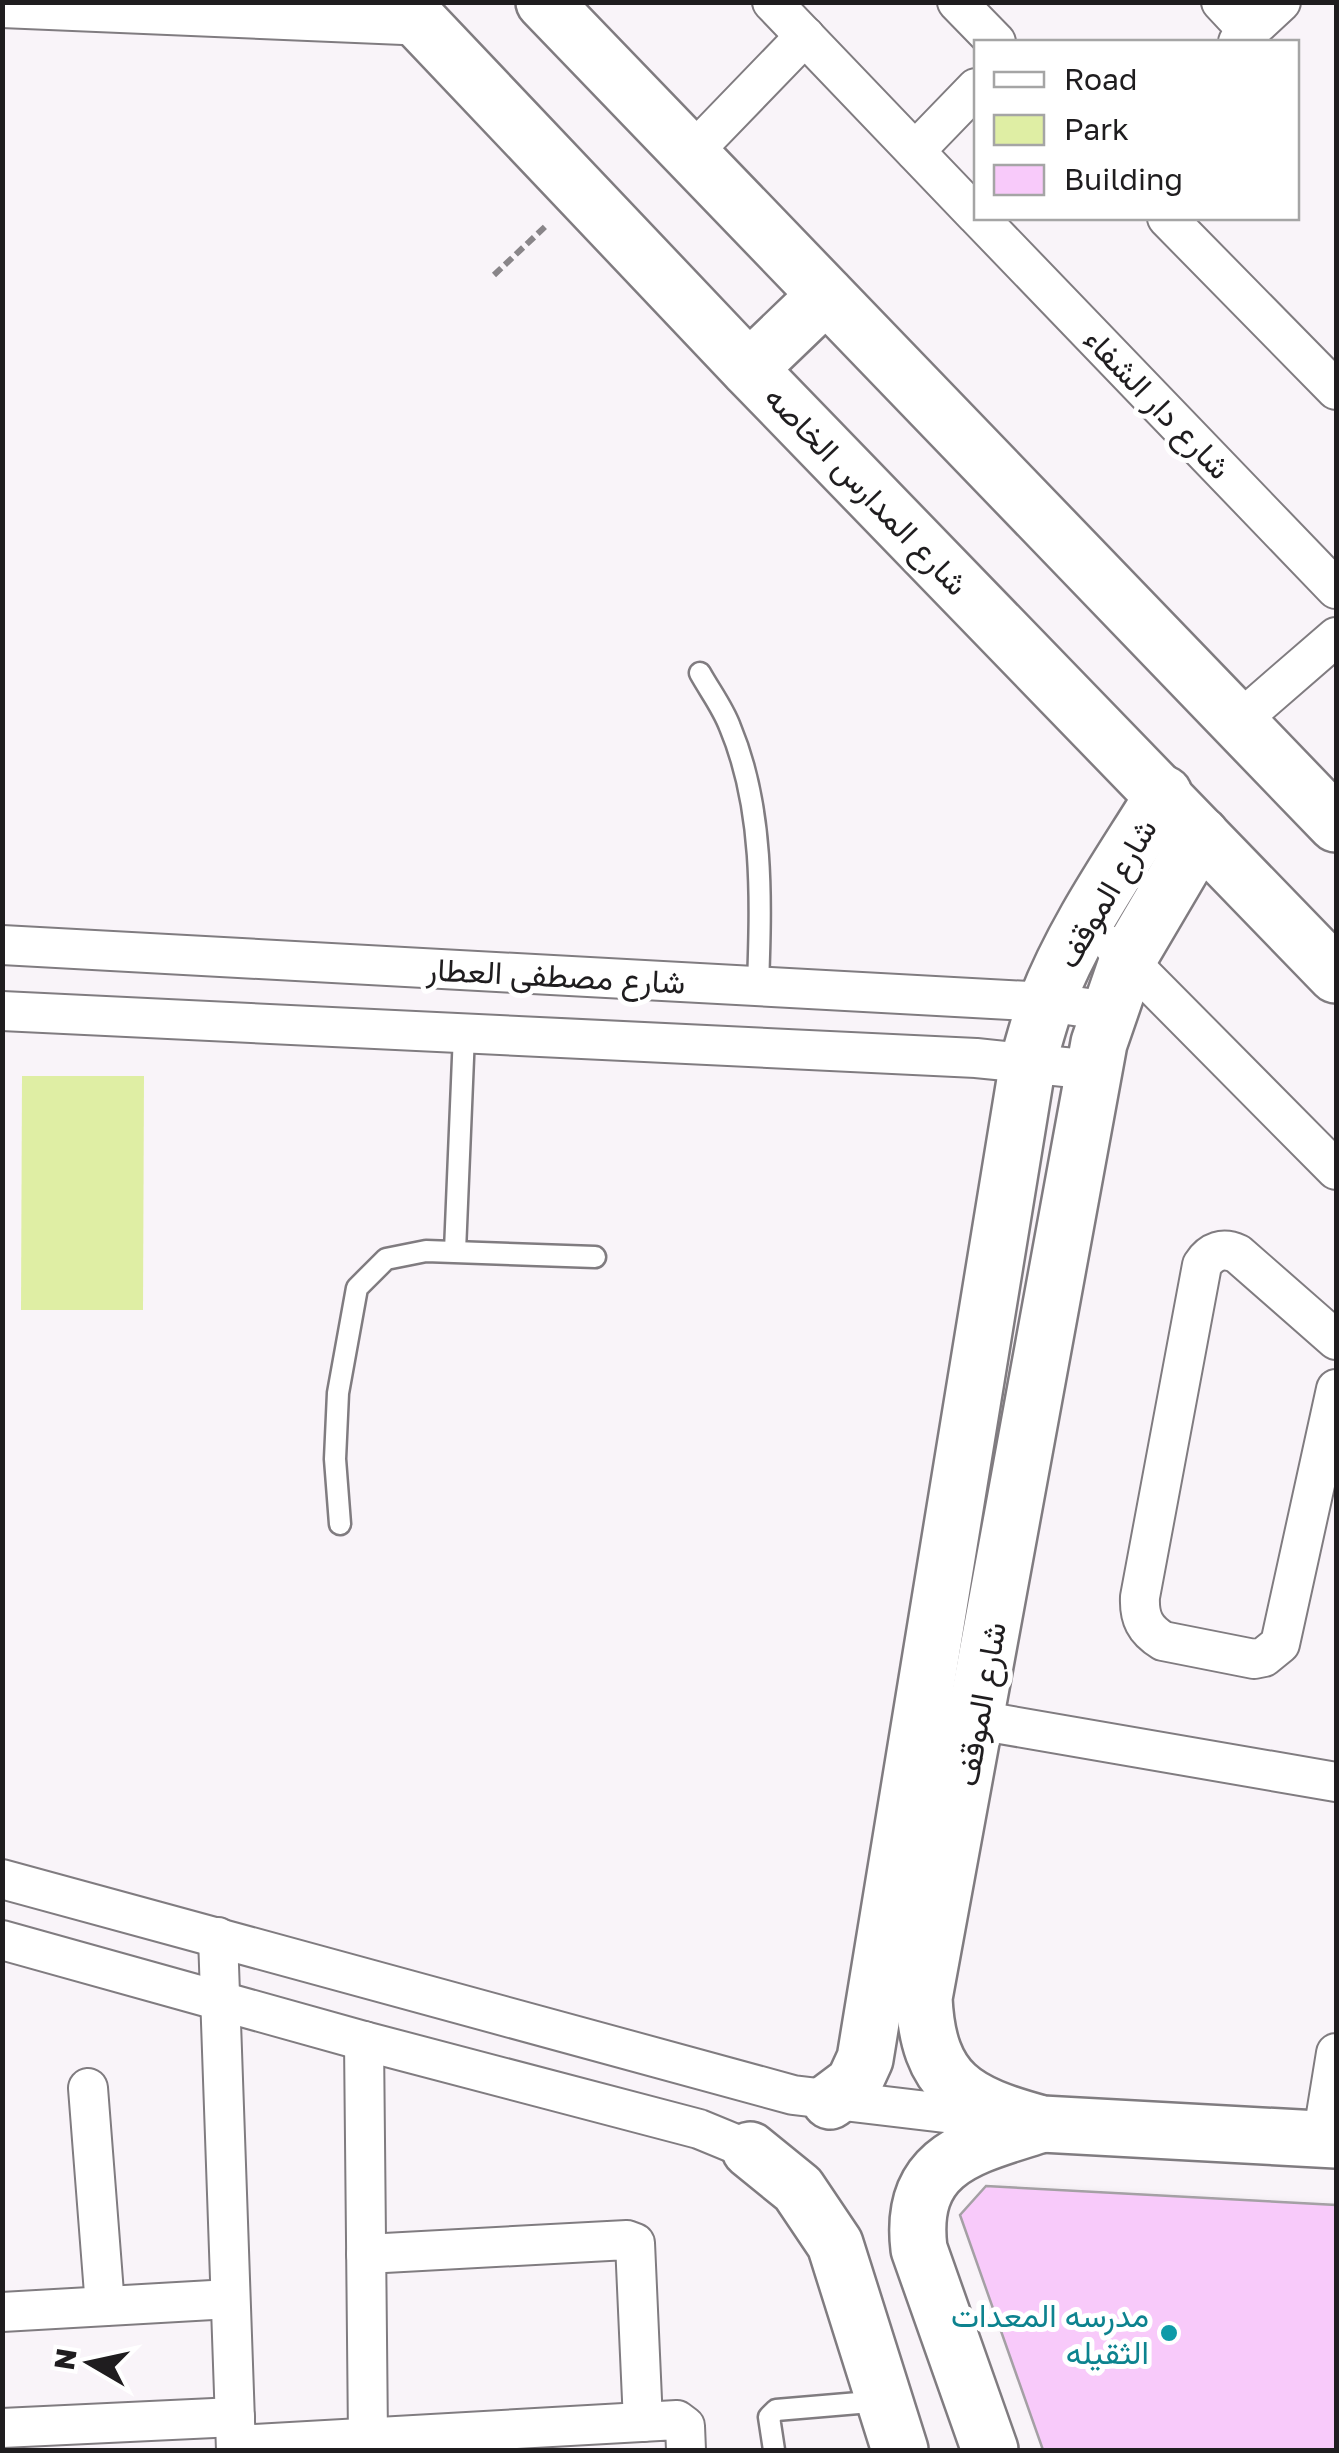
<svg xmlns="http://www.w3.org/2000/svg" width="1339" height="2453" font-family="'Golos Text',Vazirmatn,sans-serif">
	<defs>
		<filter id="shadow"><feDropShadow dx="11" dy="6" stdDeviation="5" flood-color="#0004"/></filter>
	</defs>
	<rect width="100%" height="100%" fill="#f9f4f9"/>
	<path fill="#dfeea4" d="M22,1076H144L143,1310H21Z"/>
	<path fill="#f8cafa" stroke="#a4a0a4" stroke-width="2.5" filter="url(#shadow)" d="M986,2186L1336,2205V2450H1043L960,2215Z"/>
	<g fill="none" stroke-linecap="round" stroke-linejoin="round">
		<defs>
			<g id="lane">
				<path d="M700,673C710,691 723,708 730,727C764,808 761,900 758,986"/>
				<path d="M455,1251L464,1034"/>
				<path d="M340,1524L335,1459L338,1393L357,1288L386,1259L426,1251L595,1257"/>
				<path d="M774,2450L769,2417L776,2410L882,2401"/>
			</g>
			<g id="street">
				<path d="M772,2L976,215"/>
				<path d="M957,2L996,42"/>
				<path d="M1221,2L1249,32"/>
				<path d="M2,8L427,26"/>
				<path d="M1238,42L1281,2"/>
				<path d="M915,151L976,88"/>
				<path d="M690,155L805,36"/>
				<path d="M979,218L1336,589"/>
				<path d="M1167,218L1336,390"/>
				<path d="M1238,722L1336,637"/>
				<path d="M2,945L1047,1002L1108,1011"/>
				<path d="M1114,946L1336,1170"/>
				<path d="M2,1011L976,1058L1094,1070"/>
				<path d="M1336,1340L1238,1254C1223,1247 1211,1251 1202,1265L1140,1597C1139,1618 1145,1630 1163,1641L1254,1659L1264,1657L1280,1644L1336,1389"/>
				<path d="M977,1720L1336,1782"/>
				<path d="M2,1879L793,2095L995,2119"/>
				<path d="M218,1937L236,2450"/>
				<path d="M2,1940L364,2041L699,2129L750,2150"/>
				<path d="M364,2041L368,2437"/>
				<path d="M88,2088L105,2306"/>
				<path d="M1322,2139L1336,2053"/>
				<path d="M366,2254L627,2240L635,2243L643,2422"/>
				<path d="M2,2312L230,2299"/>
				<path d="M2,2428L235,2417"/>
				<path d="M236,2445L677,2420L685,2426L686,2450"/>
			</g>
			<g id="secondary">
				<path d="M401,2L749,369L1336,975"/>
				<path d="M544,2L1336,824"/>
				<path d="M749,369L826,295"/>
				<path d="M1201,835L1128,959L1099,1043L924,1998C928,2085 965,2103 1042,2124L1336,2140"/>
				<path d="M830,2101L854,2083L865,2059L1028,1062C1034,1042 1039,1022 1046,1003C1075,928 1123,861 1164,794"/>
				<path d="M750,2150L798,2189L835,2244L900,2450"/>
				<path d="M990,2450L919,2249C908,2158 972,2147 1042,2124"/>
			</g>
		</defs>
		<use href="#lane" stroke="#807c80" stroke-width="25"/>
		<use href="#street" stroke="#807c80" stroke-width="42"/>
		<use href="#secondary" stroke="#807c80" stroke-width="60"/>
		<path stroke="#898589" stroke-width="6" stroke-dasharray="10 5" stroke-linecap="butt" d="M494,275L548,224"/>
		<use href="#lane" stroke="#fff" stroke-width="20"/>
		<use href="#street" stroke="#fff" stroke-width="38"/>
		<use href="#secondary" stroke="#fff" stroke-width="55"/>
	</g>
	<circle fill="#0f9aa8" stroke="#fff" stroke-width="4" cx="1169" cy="2333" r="10"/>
	<g text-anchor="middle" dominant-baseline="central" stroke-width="10" stroke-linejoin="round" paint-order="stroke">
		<g font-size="32" fill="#1f1d1f" stroke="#fff">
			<text transform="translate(1158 403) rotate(46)">شارع دار الشفاء</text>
			<text transform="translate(867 490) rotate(46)">شارع المدارس الخاصه</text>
			<text transform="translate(1106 893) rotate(-60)">شارع الموقف</text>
			<text transform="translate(556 975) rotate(3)">شارع مصطفى العطار</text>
			<text transform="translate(980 1704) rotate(-80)">شارع الموقف</text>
		</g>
		<g font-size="32" fill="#0d838f" stroke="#fff" text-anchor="end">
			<text x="1149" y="2315">مدرسه المعدات<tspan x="1149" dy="37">الثقيله</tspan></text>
		</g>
	</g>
	<rect width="1339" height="2453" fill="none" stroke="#1f1d1f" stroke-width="10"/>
	<rect x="974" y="40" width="325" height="180" fill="#ffffff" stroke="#a5a5a5" stroke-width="2.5"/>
	<rect x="994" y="72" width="50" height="15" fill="#ffffff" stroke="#a5a5a5" stroke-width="2.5"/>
	<text x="1064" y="90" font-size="30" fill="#1f1d1f">Road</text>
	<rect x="994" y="115" width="50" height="30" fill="#dfeea4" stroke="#a5a5a5" stroke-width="2.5"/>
	<text x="1064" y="140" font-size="30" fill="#1f1d1f">Park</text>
	<rect x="994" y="165" width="50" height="30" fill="#f8cafa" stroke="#a5a5a5" stroke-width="2.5"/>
	<text x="1064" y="190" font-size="30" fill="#1f1d1f">Building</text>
	<g transform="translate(90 2363) rotate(279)" stroke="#ffffff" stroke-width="8" paint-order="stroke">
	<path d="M0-8L18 38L0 25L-18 38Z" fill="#1f1d1f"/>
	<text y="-15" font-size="28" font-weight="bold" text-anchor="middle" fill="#1f1d1f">N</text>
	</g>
</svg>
